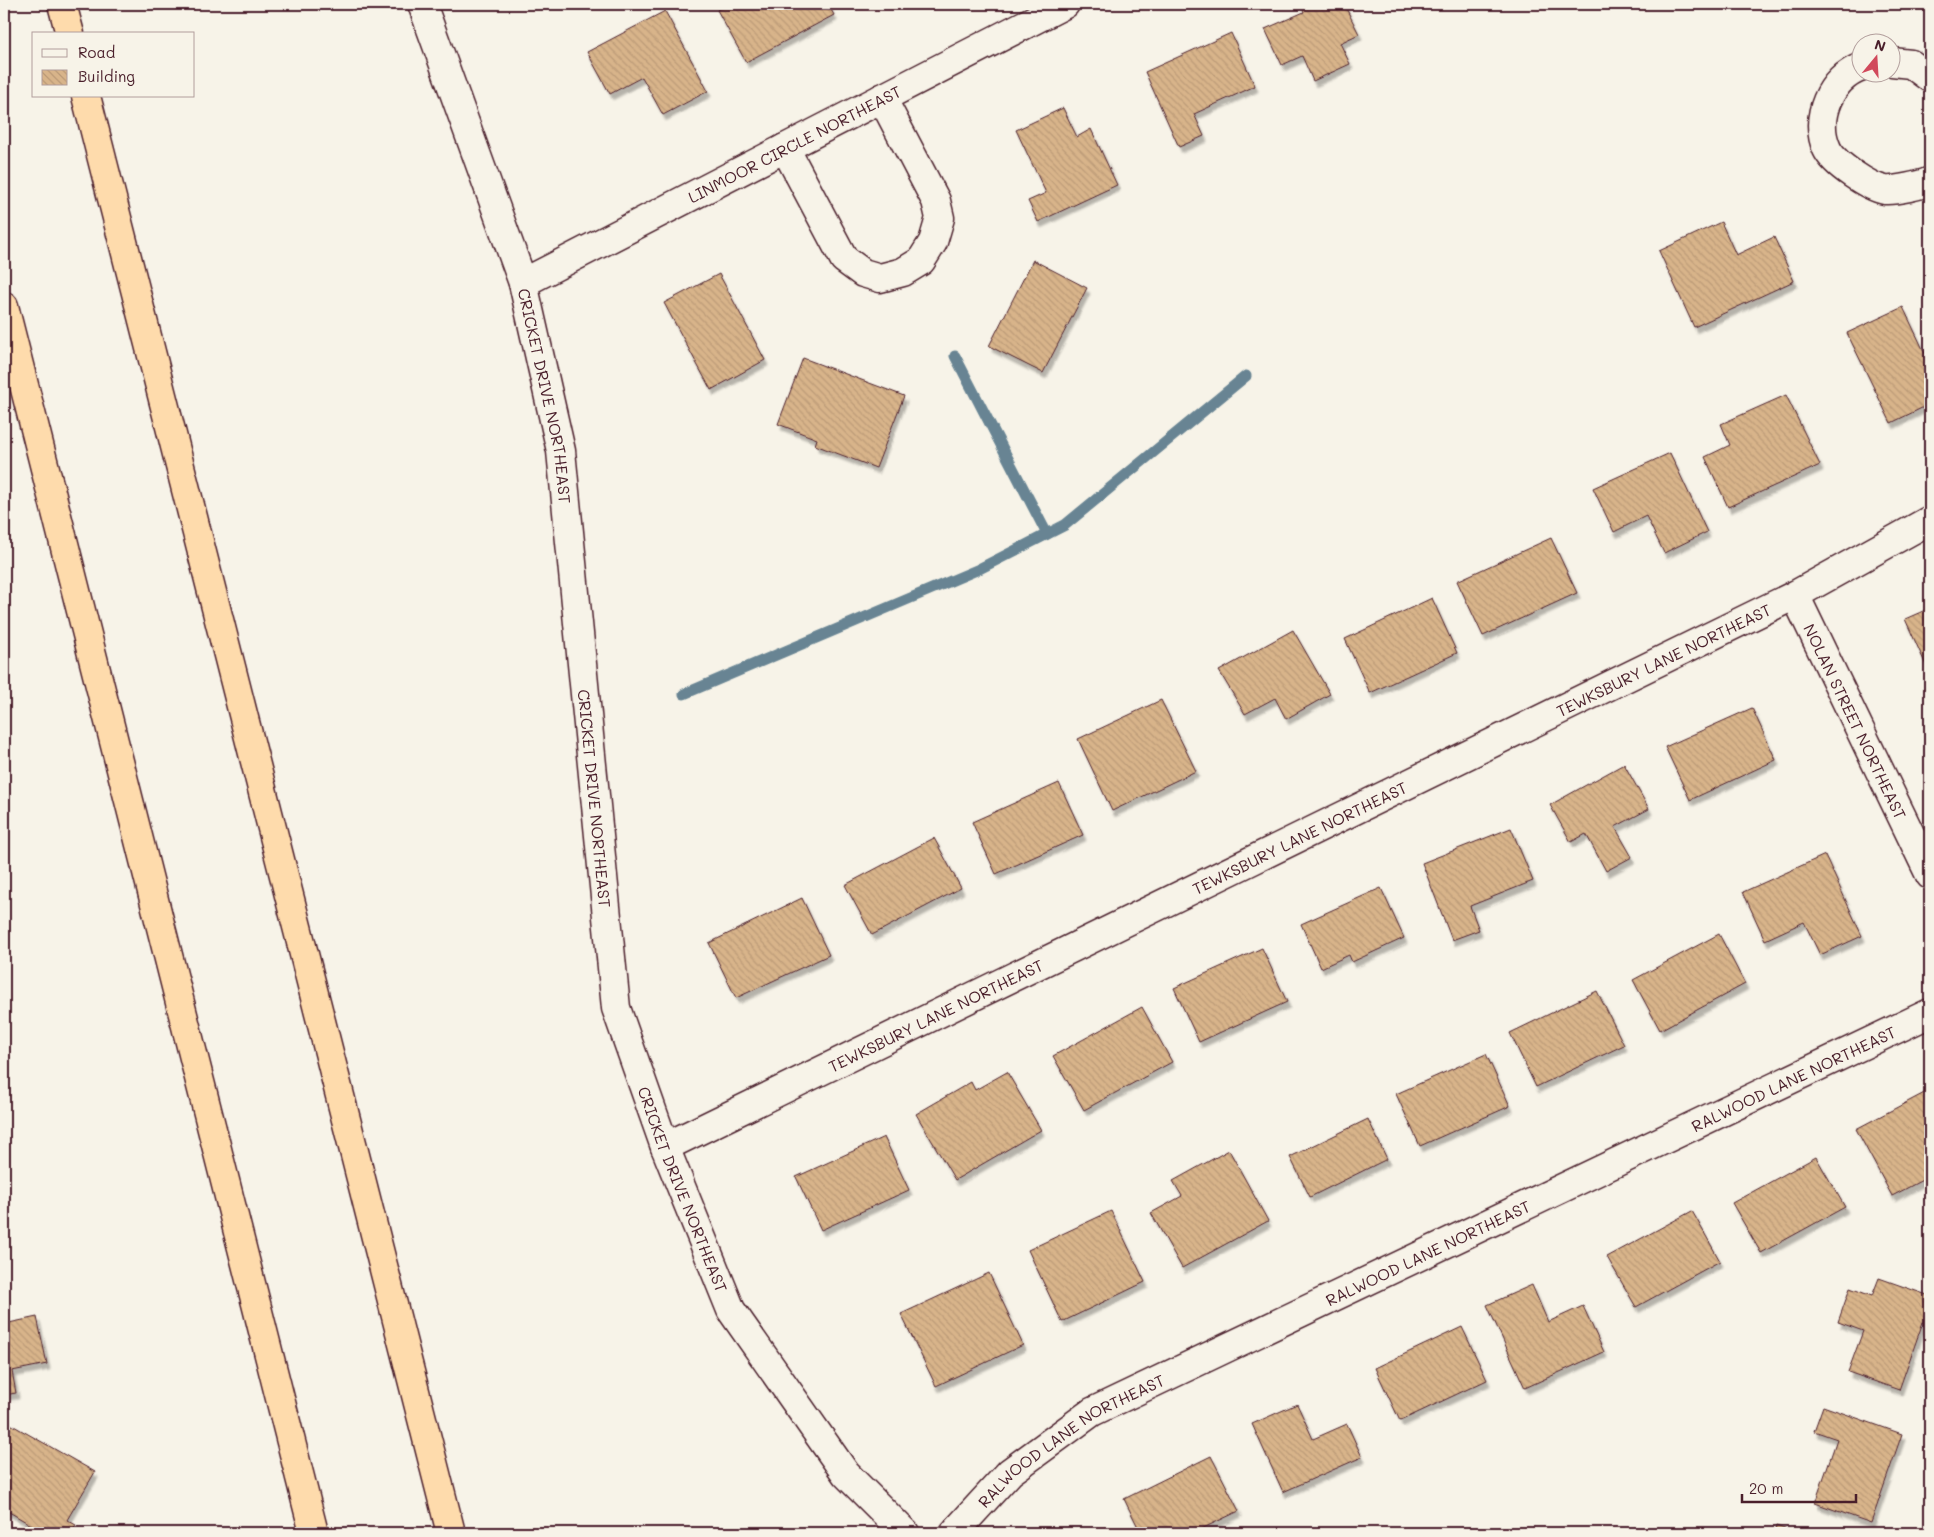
<svg xmlns="http://www.w3.org/2000/svg" width="1934" height="1537" font-family="Mali,sans-serif">
	<defs>
		<pattern id="building-back-hatch" width="6" height="6" patternUnits="userSpaceOnUse" patternTransform="scale(1.25)"><rect width="6" height="6" fill="#d8b48a"/><path d="M-1 5l2 2M0 0l6 6M5-1l2 2" fill="none" stroke="#bb9a77"/></pattern>
		<filter id="shadow"><feDropShadow dx="3" dy="5.5" stdDeviation="1" flood-color="#0004"/></filter>
	</defs>
	<rect width="100%" height="100%" fill="#f7f3e8"/>
	<filter id="ink" filterUnits="userSpaceOnUse"><feTurbulence type="fractalNoise" baseFrequency=".02" numOctaves="2"/><feDisplacementMap in="SourceGraphic" scale="10" xChannelSelector="R" yChannelSelector="G"/><feConvolveMatrix kernelMatrix="1 2 1 2 8 2 1 2 1" color-interpolation-filters="sRGB"/></filter>
	<g filter="url(#ink)">
		<g fill="none" stroke-linecap="round" stroke-linejoin="round">
			<g stroke="#678493" stroke-width="11">
				<path d="M955,356L1047,534"/>
				<path d="M684,694L979,569L1065,525L1246,376"/>
			</g>
		</g>
		<g fill="url(#building-back-hatch)" stroke="#4a1f2b" filter="url(#shadow)">
			<path d="M729,4H828L834,15L746,62L717,10Z"/>
			<path d="M1300,4H1344L1359,34L1340,43L1350,64L1313,81L1302,56L1282,65L1265,29L1304,12Z"/>
			<path d="M665,11L708,91L663,115L642,77L610,94L587,52Z"/>
			<path d="M1231,33L1255,86L1194,114L1204,136L1179,147L1145,72Z"/>
			<path d="M1063,108L1077,137L1091,129L1117,185L1038,222L1028,201L1046,193L1016,130Z"/>
			<path d="M1721,222L1736,255L1774,237L1794,281L1694,327L1659,251Z"/>
			<path d="M1033,260L1087,288L1043,373L989,346Z"/>
			<path d="M719,274L765,360L711,390L664,303Z"/>
			<path d="M1903,307L1930,364V404L1891,423L1847,333Z"/>
			<path d="M803,358L904,396L876,468L815,445L817,439L778,424Z"/>
			<path d="M1786,395L1820,465L1728,507L1705,457L1730,445L1721,424Z"/>
			<path d="M1670,453L1707,532L1664,553L1646,516L1614,532L1593,488Z"/>
			<path d="M1551,538L1577,593L1483,636L1457,581Z"/>
			<path d="M1432,598L1457,653L1370,693L1345,639Z"/>
			<path d="M1930,608V674L1905,619Z"/>
			<path d="M1293,630L1330,694L1286,719L1275,698L1245,714L1219,671Z"/>
			<path d="M1161,700L1196,771L1112,811L1078,739Z"/>
			<path d="M1752,708L1776,760L1690,800L1665,747Z"/>
			<path d="M1624,764L1649,809L1615,827L1632,857L1606,871L1586,834L1571,842L1550,805Z"/>
			<path d="M1059,783L1083,835L996,874L972,822Z"/>
			<path d="M1511,828L1533,881L1470,906L1479,930L1452,940L1422,863Z"/>
			<path d="M934,838L961,888L872,935L845,885Z"/>
			<path d="M1825,855L1862,936L1820,955L1804,922L1765,940L1743,892Z"/>
			<path d="M1381,888L1404,938L1352,962L1349,955L1321,968L1301,924Z"/>
			<path d="M802,898L829,955L736,998L709,943Z"/>
			<path d="M1719,934L1745,984L1660,1030L1633,980Z"/>
			<path d="M1262,948L1287,1002L1199,1042L1174,988Z"/>
			<path d="M1597,991L1624,1045L1536,1087L1510,1033Z"/>
			<path d="M1142,1007L1172,1062L1084,1110L1053,1056Z"/>
			<path d="M1486,1054L1510,1106L1420,1146L1396,1094Z"/>
			<path d="M1007,1072L1041,1130L955,1180L916,1114L971,1082L975,1090Z"/>
			<path d="M1930,1090V1176L1892,1196L1856,1129Z"/>
			<path d="M1368,1119L1387,1159L1310,1197L1290,1157Z"/>
			<path d="M884,1137L909,1190L821,1230L796,1177Z"/>
			<path d="M1229,1150L1268,1221L1182,1268L1151,1213L1182,1196L1173,1181Z"/>
			<path d="M1816,1157L1845,1207L1761,1253L1732,1203Z"/>
			<path d="M1111,1211L1145,1282L1062,1322L1028,1250Z"/>
			<path d="M1692,1211L1720,1261L1636,1307L1607,1257Z"/>
			<path d="M989,1273L1023,1345L936,1386L901,1314Z"/>
			<path d="M1879,1278L1930,1296V1325L1923,1322L1899,1390L1848,1372L1863,1331L1838,1322L1850,1288L1872,1296Z"/>
			<path d="M1532,1285L1548,1322L1583,1306L1604,1352L1525,1388L1487,1305Z"/>
			<path d="M37,1317L47,1364L12,1371L16,1393L4,1395V1324Z"/>
			<path d="M1462,1327L1487,1380L1400,1421L1375,1368Z"/>
			<path d="M1297,1404L1313,1439L1347,1424L1362,1457L1283,1492L1252,1424Z"/>
			<path d="M1823,1406L1902,1434L1871,1523L1815,1503L1837,1439L1814,1431Z"/>
			<path d="M5,1421L95,1472L67,1520L76,1525L72,1533H45L4,1509V1424Z"/>
			<path d="M1211,1456L1239,1511L1193,1533H1141L1124,1499Z"/>
			<path d="M1776,1526L1796,1533H1774Z"/>
		</g>
		<g fill="none" stroke-linecap="round" stroke-linejoin="round">
			<defs>
				<g id="minor">
					<path id="s1" d="M422,4L523,283L561,451L616,1008L665,1147L731,1310L846,1474L905,1533"/>
					<path d="M1892,62L1911,64L1930,78"/>
					<path d="M1862,67C1830,78 1813,118 1827,149C1834,164 1869,187 1885,190C1894,191 1922,185 1930,181"/>
					<path d="M785,148L844,259L863,273L880,278L903,272L921,261L933,242L940,218L936,201L882,98"/>
					<path id="s2" d="M523,283L1065,4"/>
					<path id="s3" d="M1795,595L1930,875"/>
					<path id="s4" d="M665,1147L1795,595L1930,520"/>
					<path id="s5" d="M954,1533L1010,1472L1092,1412L1930,1013"/>
				</g>
				<g id="motorway">
					<path d="M62,4L70,34"/>
					<path d="M86,96L451,1533"/>
					<path d="M4,306L314,1533"/>
				</g>
			</defs>
			<use href="#minor" stroke="#4a1f2b" stroke-width="31"/>
			<use href="#motorway" stroke="#4a1f2b" stroke-width="31"/>
			<use href="#minor" stroke="#f7f3e8" stroke-width="28"/>
			<use href="#motorway" stroke="#fedbac" stroke-width="28"/>
		</g>
	</g>
	<g text-anchor="middle" dominant-baseline="central" stroke-width="5" stroke-linejoin="round" paint-order="stroke">
		<g font-size="16" fill="#4a1f2b" stroke="#f7f3e8">
			<text stroke="none"><textPath href="#s2" startOffset="305">LINMOOR CIRCLE NORTHEAST</textPath></text>
			<text stroke="none"><textPath href="#s1" startOffset="412">CRICKET DRIVE NORTHEAST</textPath></text>
			<text stroke="none"><textPath href="#s4" startOffset="1111">TEWKSBURY LANE NORTHEAST</textPath></text>
			<text stroke="none"><textPath href="#s3" startOffset="140">NOLAN STREET NORTHEAST</textPath></text>
			<text stroke="none"><textPath href="#s1" startOffset="818">CRICKET DRIVE NORTHEAST</textPath></text>
			<text stroke="none"><textPath href="#s4" startOffset="706">TEWKSBURY LANE NORTHEAST</textPath></text>
			<text stroke="none"><textPath href="#s4" startOffset="301">TEWKSBURY LANE NORTHEAST</textPath></text>
			<text stroke="none"><textPath href="#s5" startOffset="961">RALWOOD LANE NORTHEAST</textPath></text>
			<text stroke="none"><textPath href="#s1" startOffset="1222">CRICKET DRIVE NORTHEAST</textPath></text>
			<text stroke="none"><textPath href="#s5" startOffset="556">RALWOOD LANE NORTHEAST</textPath></text>
			<text stroke="none"><textPath href="#s5" startOffset="151">RALWOOD LANE NORTHEAST</textPath></text>
		</g>
	</g>
	<rect width="1934" height="1537" fill="none" stroke="#f7f3e8" stroke-width="20"/>
	<rect x="10" y="10" width="1914" height="1517" fill="none" stroke="#4a1f2b" stroke-width="2" filter="url(#ink)"/>
	<rect x="32" y="32" width="162" height="65" fill="#f7f3e8" stroke="#b29e9c"/>
	<rect x="42" y="49" width="25" height="8" fill="#f7f3e8" stroke="#b29e9c"/>
	<text x="78" y="58" font-size="15" fill="#4a1f2b">Road</text>
	<rect x="42" y="70" width="25" height="15" fill="url(#building-back-hatch)" stroke="#b29e9c"/>
	<text x="78" y="82" font-size="15" fill="#4a1f2b">Building</text>
	<g transform="translate(1876 58) rotate(18)"><circle r="24" fill="#f7f3e8" stroke="#b29e9c"/>
	<path d="M0-4L9 19L0 12L-9 19Z" fill="#d1495b"/>
	<text y="-8" font-size="14" font-weight="bold" text-anchor="middle" fill="#4a1f2b">N</text>
	</g>
	<path d="M1742 1494v8h114v-8" fill="none" stroke="#4a1f2b" stroke-width="2.5"/>
	<text x="1749" y="1494" font-size="15" fill="#4a1f2b" stroke="#f7f3e8" stroke-width="4" paint-order="stroke">20 m</text>
</svg>
